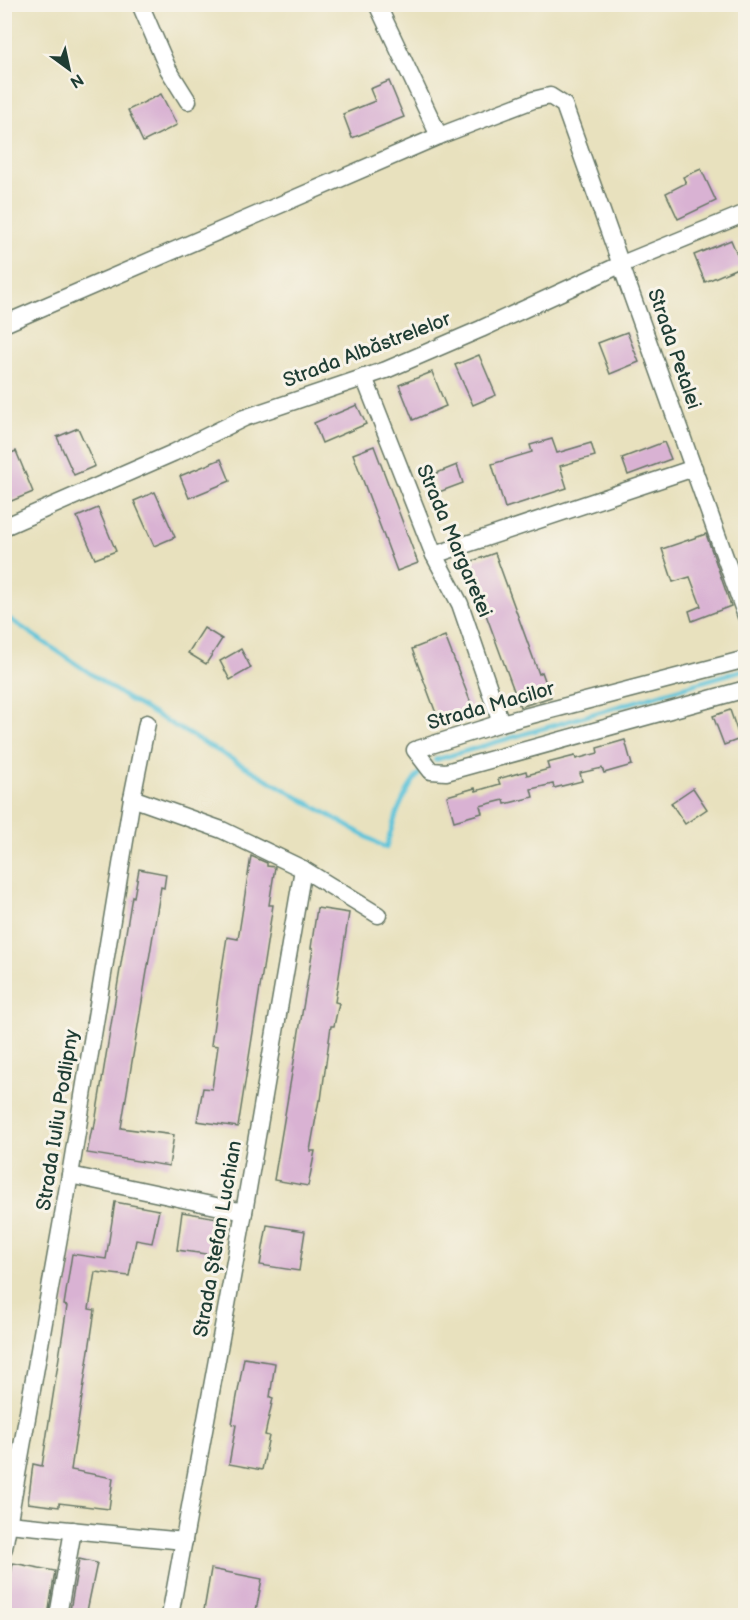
<svg xmlns="http://www.w3.org/2000/svg" width="750" height="1620" font-family="'Balsamiq Sans',sans-serif">
	<rect width="100%" height="100%" fill="#f7f3e8"/>
	<filter id="ink" filterUnits="userSpaceOnUse"><feTurbulence type="fractalNoise" baseFrequency=".0167" numOctaves="2"/><feDisplacementMap in="SourceGraphic" scale="12" xChannelSelector="R" yChannelSelector="G"/><feConvolveMatrix kernelMatrix="1 2 1 2 8 2 1 2 1" color-interpolation-filters="sRGB"/></filter>
	<filter id="wash" filterUnits="userSpaceOnUse"><feTurbulence type="fractalNoise" baseFrequency=".008" numOctaves="4" result="noise"/><feDisplacementMap in="SourceGraphic" scale="24" xChannelSelector="R" yChannelSelector="G"/><feGaussianBlur stdDeviation="1.35" result="paint"/><feColorMatrix in="noise" values="0 0 0 0 0 0 0 0 0 0 0 0 0 0 0 0 0 1.4 0 .05"/><feComposite in="paint" operator="in"/></filter>
	<g filter="url(#wash)">
		<rect width="100%" height="100%" fill="#e8e1be"/>
		<g fill="none" stroke-linecap="round" stroke-linejoin="round">
			<g stroke="#5cc3d9" stroke-width="4.5">
				<path d="M4,615L128,699L386,848C394,819 402,794 421,771"/>
				<path d="M435,760L746,669"/>
			</g>
		</g>
		<g id="blocks">
			<g fill="#d9b2d3">
				<path d="M389,81L404,117L352,138L343,114L375,101L370,89Z"/>
				<path d="M161,94L177,125L143,142L128,110Z"/>
				<path d="M701,169L716,201L678,219L666,193L686,183L683,177Z"/>
				<path d="M731,240L742,266L705,282L694,255Z"/>
				<path d="M627,332L639,362L610,374L598,343Z"/>
				<path d="M479,355L496,395L473,405L455,365Z"/>
				<path d="M432,372L446,406L413,420L399,385Z"/>
				<path d="M357,405L366,424L322,443L314,423Z"/>
				<path d="M78,428L95,466L74,475L57,437Z"/>
				<path d="M552,439L557,453L591,443L595,456L560,466L567,488L505,508L492,464L532,452L530,445Z"/>
				<path d="M664,442L671,459L628,475L622,458Z"/>
				<path d="M374,446L418,563L397,571L353,454Z"/>
				<path d="M16,451L33,492L9,502L4,493V456Z"/>
				<path d="M221,459L230,481L189,498L180,476Z"/>
				<path d="M457,465L463,483L439,492L432,475Z"/>
				<path d="M155,492L175,537L154,546L134,501Z"/>
				<path d="M98,508L116,551L95,559L77,517Z"/>
				<path d="M706,534L731,606L692,621L689,611L701,606L690,577L673,582L662,549Z"/>
				<path d="M495,553L539,674L542,672L551,697L520,707L467,563Z"/>
				<path d="M204,628L222,639L206,664L188,653Z"/>
				<path d="M445,636L474,711L440,724L412,649Z"/>
				<path d="M241,649L251,668L230,680L220,661Z"/>
				<path d="M730,710L740,739L724,745L713,716Z"/>
				<path d="M625,740L632,765L604,773L602,768L580,773L582,781L554,788L553,784L531,789L533,797L505,804L504,800L480,806L482,813L454,821L447,796L475,788L476,791L500,784L498,779L526,771L527,775L549,769L547,763L575,756L576,759L598,753L597,748Z"/>
				<path d="M693,788L707,809L685,824L671,803Z"/>
				<path d="M251,856L267,863V866L275,867L269,905H273L238,1127L197,1121L203,1088L212,1089L218,1046L211,1045L222,968L227,937L238,939Z"/>
				<path d="M139,869L166,874L164,888L161,887L121,1128L174,1135L169,1166L87,1153L92,1128L94,1129L132,896L134,897Z"/>
				<path d="M317,908L349,913L335,1002L339,1003L334,1026H331L321,1100H319L310,1151H315L308,1186L274,1180L313,948H311Z"/>
				<path d="M115,1202L159,1210L152,1243L136,1240L129,1276L95,1272L89,1309L95,1310L71,1470L113,1478L109,1509L59,1503V1507L28,1503L33,1464L42,1466L67,1306L64,1305L72,1254L106,1259Z"/>
				<path d="M182,1212L218,1218L213,1255L177,1250Z"/>
				<path d="M267,1225L305,1231L299,1271L260,1265Z"/>
				<path d="M244,1358L275,1363L270,1397L273,1398L265,1435L269,1436L262,1470L229,1464L236,1425L232,1424Z"/>
				<path d="M79,1559L97,1563L86,1616H69Z"/>
				<path d="M13,1563L55,1571L48,1616L4,1613V1590L8,1591Z"/>
				<path d="M211,1569L262,1579L255,1616H203Z"/>
			</g>
		</g>
	</g>
	<g filter="url(#ink)">
		<use href="#blocks" fill-opacity="0" stroke="#657664" stroke-width="1.5"/>
		<g fill="none" stroke-linecap="round" stroke-linejoin="round">
			<defs>
				<g id="minor">
					<path d="M140,4L168,69L188,101"/>
					<path d="M377,4L439,136"/>
					<path d="M4,324L439,136L533,100L550,96L564,105L746,616"/>
					<path d="M364,377L434,555L460,604L501,723"/>
					<path d="M4,527L173,453L244,418L386,370L481,329L622,264L746,213"/>
					<path d="M434,555L694,468"/>
					<path d="M746,659L501,723L415,750L431,771L446,772L746,689"/>
					<path d="M132,798L222,830L303,869L378,915"/>
					<path d="M70,1175L244,1212"/>
					<path d="M8,1524L184,1541"/>
					<path d="M4,1548L70,1175L132,798L147,723"/>
					<path d="M58,1616L73,1530"/>
					<path d="M170,1616L244,1212L303,869"/>
				</g>
			</defs>
			<use href="#minor" stroke="#657664" stroke-width="19"/>
			<use href="#minor" stroke="#fff" stroke-width="16"/>
		</g>
	</g>
	<g text-anchor="middle" dominant-baseline="central" stroke-width="6" stroke-linejoin="round" paint-order="stroke">
		<g font-size="20" fill="#1f3d34" stroke="#f7f3e8">
			<text transform="translate(674 349) rotate(71)">Strada Petalei</text>
			<text transform="translate(367 350) rotate(-21)">Strada Albăstrelelor</text>
			<text transform="translate(454 541) rotate(67)">Strada Margaretei</text>
			<text transform="translate(491 706) rotate(-16)">Strada Macilor</text>
			<text transform="translate(58 1120) rotate(-81)">Strada Iuliu Podlipny</text>
			<text transform="translate(218 1239) rotate(-80)">Strada Ștefan Luchian</text>
		</g>
	</g>
	<rect width="750" height="1620" fill="none" stroke="#f7f3e8" stroke-width="24"/>
	<g transform="translate(69 69) rotate(147)" stroke="#f7f3e8" stroke-width="4.5" paint-order="stroke">
	<path d="M0-4.5L10 22L0 15L-10 22Z" fill="#1f3d34"/>
	<text y="-9" font-size="16" font-weight="bold" text-anchor="middle" fill="#1f3d34">N</text>
	</g>
</svg>
